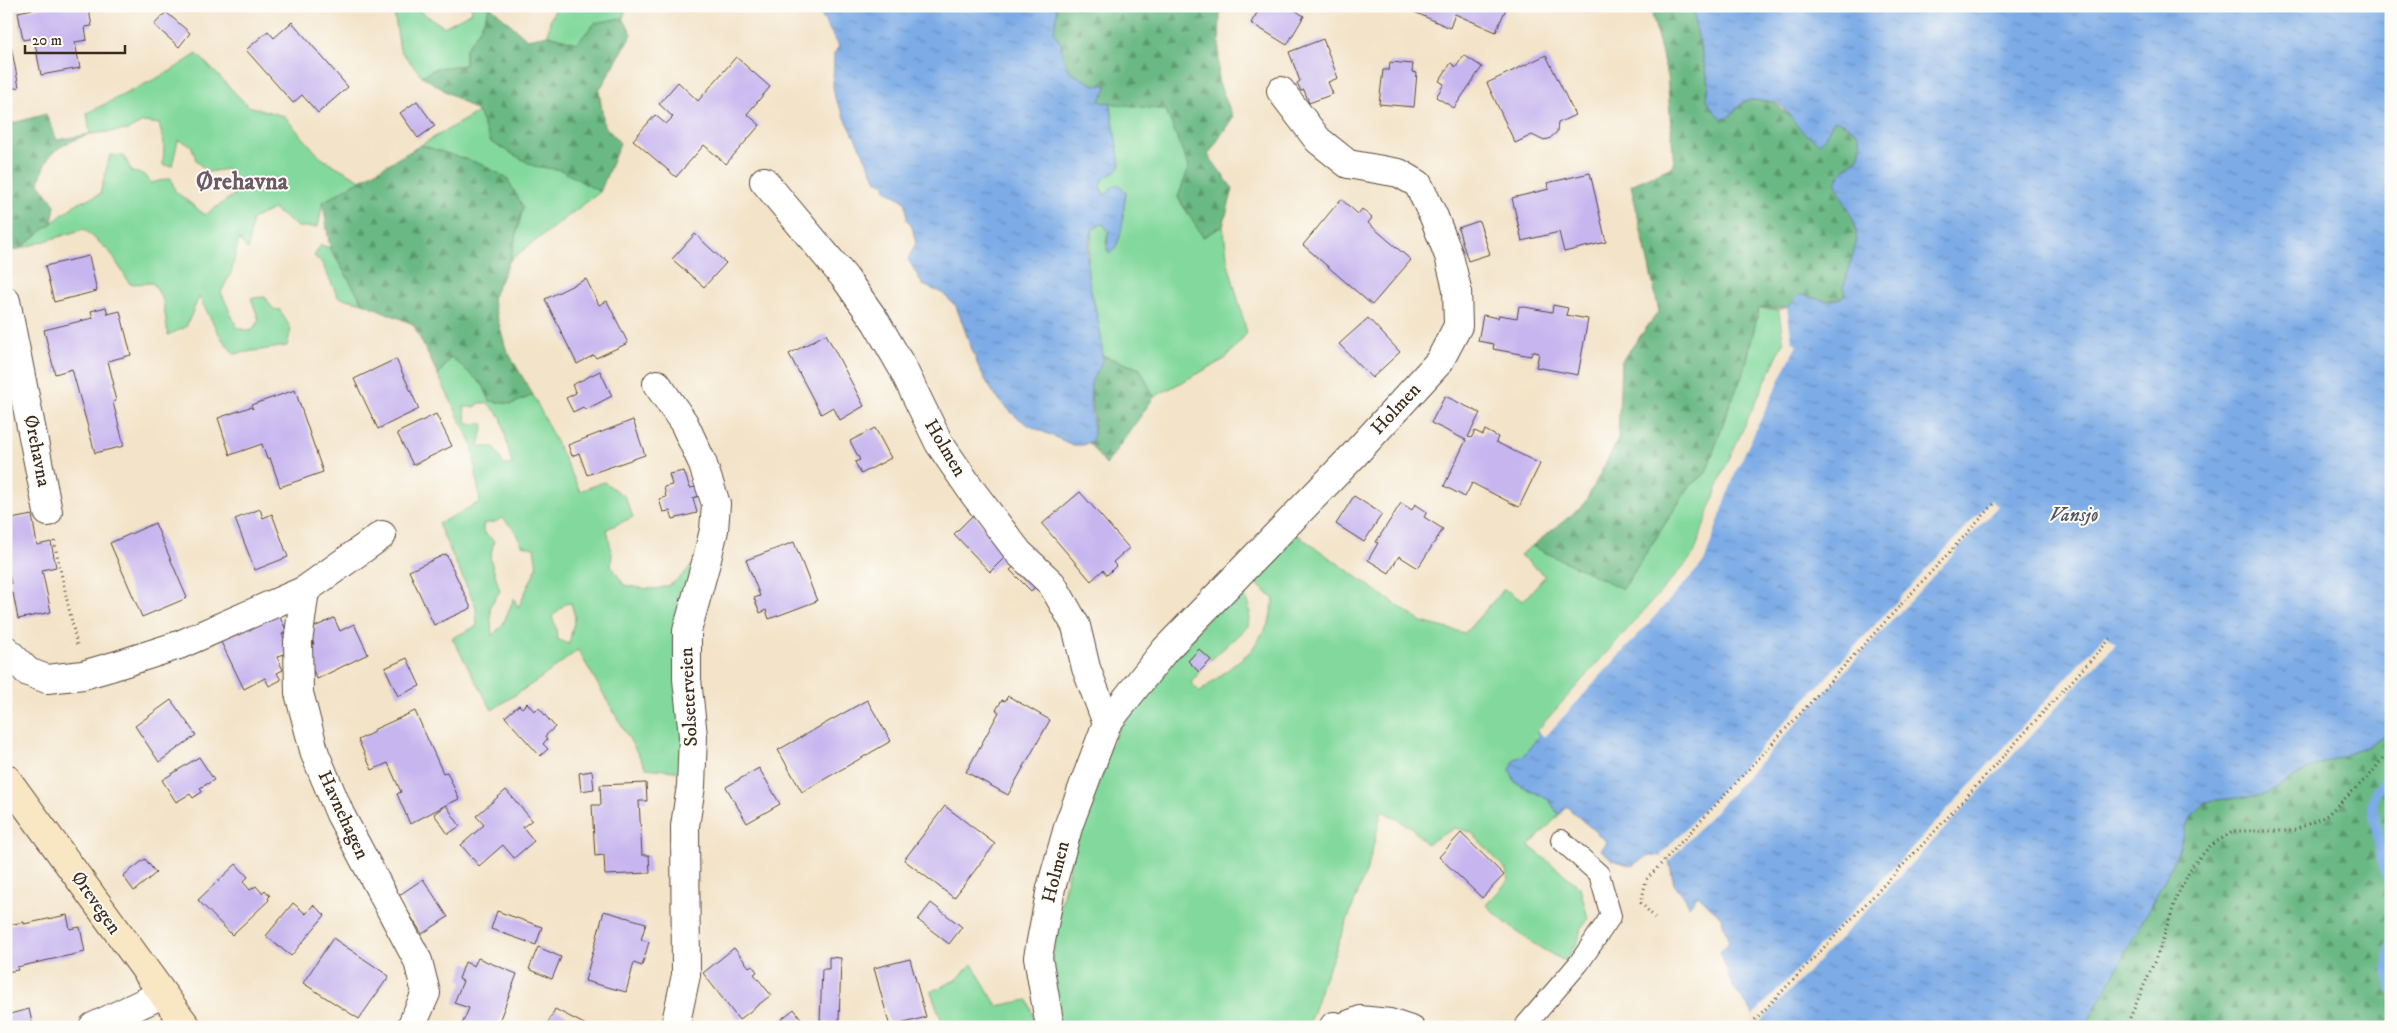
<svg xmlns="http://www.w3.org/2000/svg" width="2397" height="1033" font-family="'IM FELL DW Pica',serif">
	<defs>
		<pattern id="forest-firs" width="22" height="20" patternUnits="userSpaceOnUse" patternTransform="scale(1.25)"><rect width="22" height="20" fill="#6ab984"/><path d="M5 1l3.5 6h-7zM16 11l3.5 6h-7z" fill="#58976b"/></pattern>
		<pattern id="water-ripples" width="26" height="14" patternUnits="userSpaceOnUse" patternTransform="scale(1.25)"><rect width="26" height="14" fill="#7cabe6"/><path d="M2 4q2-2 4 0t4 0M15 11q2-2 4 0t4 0" fill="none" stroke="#678bba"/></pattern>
	</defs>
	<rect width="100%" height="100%" fill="#fdfcf7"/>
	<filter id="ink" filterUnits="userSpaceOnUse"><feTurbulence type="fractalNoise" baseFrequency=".02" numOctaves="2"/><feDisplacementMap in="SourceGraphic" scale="10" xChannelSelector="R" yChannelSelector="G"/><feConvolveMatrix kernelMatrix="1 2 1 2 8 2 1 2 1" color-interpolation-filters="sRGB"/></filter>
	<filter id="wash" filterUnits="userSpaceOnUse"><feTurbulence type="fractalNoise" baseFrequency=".0096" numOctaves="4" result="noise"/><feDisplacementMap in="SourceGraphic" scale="20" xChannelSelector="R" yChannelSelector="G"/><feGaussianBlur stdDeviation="1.12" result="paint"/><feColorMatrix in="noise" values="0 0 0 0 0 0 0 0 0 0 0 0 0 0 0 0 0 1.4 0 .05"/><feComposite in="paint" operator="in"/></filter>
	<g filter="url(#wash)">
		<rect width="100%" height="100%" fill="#f3e3c8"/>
		<g fill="#83d99d" stroke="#5f825e" fill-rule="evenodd">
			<path d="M393,6H412L444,27L472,12L471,6H490L482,27L465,50V65L436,68L422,76L400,50Z"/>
			<path d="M557,6H622L625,11L623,18L595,23L577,43L548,35L550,20Z"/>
			<path d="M197,54L248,106L284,116L321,158L361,180L323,202L318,227H298L273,209L252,219L248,250L239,239L231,273L221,292L237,328L251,331L259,320L251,298L265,297L273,309L280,310L291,329L287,346L234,354L222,339L199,297L186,327L168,335L163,300L153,283L130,284L110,252L84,229L19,249L76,204L100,194L110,155L124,156L132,172L143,174L151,183L171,178L175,191L205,215L234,195L227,169L208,172L197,162L191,145L178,140L172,166L163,165L164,143L159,124L143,122L128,130L90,134L87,113L169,72Z"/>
			<path d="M1110,102L1166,110L1189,167L1178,198L1203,237L1223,226L1228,263L1247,333L1225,359L1154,397L1140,369L1102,355L1095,304L1086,276L1093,229L1100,224L1104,225L1108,231L1106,244L1121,226L1126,193L1112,187L1105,196L1100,187L1102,180L1118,169L1120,165Z"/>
			<path d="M478,112L491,142L534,166L561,170L600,192L510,260L523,207L421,145Z"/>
			<path d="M321,245L330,248L363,303L338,297L322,263L314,256Z"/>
			<path d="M1759,308L1779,310L1784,341L1723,473L1694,555L1537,731L1539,736L1524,755L1515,759V782L1549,800L1559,815L1529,846L1580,887L1588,919L1581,928L1578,942L1565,961C1535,947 1510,928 1486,905L1508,881L1506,870L1471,832L1455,828L1426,844L1411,827L1382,811L1368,867L1322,985L1308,1027H1060L1050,976L1059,914L1077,832L1099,768L1125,716L1232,590L1245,595L1250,610L1248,626L1211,660L1199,649L1188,661L1199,672L1191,683L1200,692L1251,651L1269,623L1274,599L1251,579L1296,534L1421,622L1465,633L1504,589L1523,601L1545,576L1520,555L1532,546L1623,589L1689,487L1706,473L1729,406L1744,372Z"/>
			<path d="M451,357L483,385L490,401L512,404L533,395L580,491L604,482L625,497L633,517L607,529L612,554L611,565L624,585C663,593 670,590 697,560L683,772L646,768L578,650L541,678L492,710L452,638L477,626L476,607L438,524L480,502L472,444L438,375ZM480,403H488L501,417L512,465H504L494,447H479L484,424H467L464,407H475ZM502,518L513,528L522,545L534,548L537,567L518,608L514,598L503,624L492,636L490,606L500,591L490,558L494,541L483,532V524L495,522ZM571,603L575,617L569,644L557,639L556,628L552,617L565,604Z"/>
			<path d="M972,964L997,1006L1028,1000L1036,1027H944L931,992L957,979Z"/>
		</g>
		<g fill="url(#forest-firs)" stroke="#527251">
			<path d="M490,6L527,39L548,35L577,43L595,23L623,18L632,34L599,91L604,125L620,143L600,192L561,170L534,166L491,142L478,112L422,76L436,68L465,65V50L481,27Z"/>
			<path d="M1055,6H1217L1220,13L1218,81L1233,117L1208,155L1233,189L1223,226L1203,237L1178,197L1189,167L1166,110L1100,102L1099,100L1106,91L1103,84L1094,85L1071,73L1063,59L1061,44L1054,32L1057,11Z"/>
			<path d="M1650,6H1694L1695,23L1709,85L1707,93L1729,117L1744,102L1749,100L1773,102L1789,116L1825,136L1830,125L1836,120C1855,129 1866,133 1858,158L1847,166L1838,176L1855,224L1857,240L1844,286L1846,292L1842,297L1827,301L1800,295L1787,308H1759L1744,372L1729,406L1706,473L1688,488L1623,589L1532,546L1583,506L1618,440L1621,362L1659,311L1631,185L1674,166L1667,75Z"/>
			<path d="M46,114L57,140L90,134C60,146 47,148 39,183L55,205L52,223L19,249L10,251L6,234V125Z"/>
			<path d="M421,145L481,164L507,178L523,207L510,260L492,298L506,349L533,395L512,404L490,401L483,385L451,357L438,375L413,324L363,303L330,248L323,202Z"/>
			<path d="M1102,355L1140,369L1154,397L1106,465L1089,443C1100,433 1089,398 1091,384C1092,373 1103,367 1102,355Z"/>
			<path d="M2391,730V1027H2085L2165,879L2179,848L2185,828L2194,813L2203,804L2217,800L2264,795L2312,767L2366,747Z"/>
		</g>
		<g fill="url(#water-ripples)" stroke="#5c6a82">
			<path d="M816,6H1055L1057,11L1054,32L1061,44L1063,59L1071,73L1094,85H1107L1106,91L1099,100L1104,103L1110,102L1120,165L1118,169L1102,180L1100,187L1105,196L1114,185H1120L1126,193C1122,211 1125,241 1110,254L1107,250L1108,231L1104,225L1100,224L1093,229C1075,279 1105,312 1102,360C1102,369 1092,375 1091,384C1089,399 1092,418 1094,434L1092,441L1083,445H1073L1030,426L1015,416L996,397L980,371L956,306L942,293L923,285L908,259L916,243L912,227L907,220L906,204L903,200L886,190L885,184L877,181L835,98L833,86L834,54L839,46Z"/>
			<path d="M1694,6H2391V730L2366,747L2312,767L2264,795L2217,800L2203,804L2194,813L2185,828L2179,848L2165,879L2085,1027H1758L1752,1012L1732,985L1720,952L1729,942L1721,917L1698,895L1689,906L1685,897L1674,884L1669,861C1658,850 1642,858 1632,866L1613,860L1601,850L1607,842L1566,806L1559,815L1549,800L1515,782L1510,770L1515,759L1524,755L1539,736L1537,731L1694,555L1723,473L1784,342L1779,310L1787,308L1800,295C1815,297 1835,308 1846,293L1844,286L1857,240L1855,224L1836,184C1841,168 1848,168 1858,158C1866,133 1855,128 1835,120C1828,127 1827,138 1819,143C1814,139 1807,136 1803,132C1794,123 1785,106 1773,102C1767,100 1759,101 1753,100C1730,98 1732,142 1707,100L1709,84L1695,23Z"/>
		</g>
		<g fill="#f3e3c8">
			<path d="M1787,308L1792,342L1797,344L1736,471L1704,562L1545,737L1537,731L1694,555L1723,473L1784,342L1779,310Z"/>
			<path d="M1991,500L1998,506L1669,861L1660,856Z"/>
			<path d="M2106,634L2116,643L1951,822L1757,1025L1753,1016L1943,815Z"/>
		</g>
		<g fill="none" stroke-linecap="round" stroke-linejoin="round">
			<g stroke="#7cabe6" stroke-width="10">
				<path d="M2388,733L2391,741"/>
				<path d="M2391,774L2375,793L2372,802L2381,858L2391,885"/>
				<path d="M2391,944L2388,969L2391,988"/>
			</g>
		</g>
		<g id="blocks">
			<g fill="#c6b5ef">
				<path d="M47,6H88L92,26L85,27L87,40L75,42L80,68L41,75L34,38L23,40L18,12Z"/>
				<path d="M1261,6H1288L1304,16L1287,45L1251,23Z"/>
				<path d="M1401,6H1507L1496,32L1455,14L1450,28Z"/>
				<path d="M166,12L190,33L179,47L154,25Z"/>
				<path d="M292,22L348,87L318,113L302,95L293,103L246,50L268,31L274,38Z"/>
				<path d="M1323,39L1338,78L1328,82L1333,94L1309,103L1304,90L1301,91L1297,83L1300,81L1289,52Z"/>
				<path d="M10,41L19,87L6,90V42Z"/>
				<path d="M1464,55L1482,67L1454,108L1436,97L1444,84L1439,81L1451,63L1456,67Z"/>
				<path d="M1546,55L1575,115L1558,123L1557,132L1549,139L1542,140L1532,135L1515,143L1487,83Z"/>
				<path d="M736,57L770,87L747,114L760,125L726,164L704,145L676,177L633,140L655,115L666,124L673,117L659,104L678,82L698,101Z"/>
				<path d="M1390,62L1413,64L1412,72L1417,73L1414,107L1379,104L1383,70H1389Z"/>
				<path d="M417,101L435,126L418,138L400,113Z"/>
				<path d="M1590,173L1606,242L1564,252L1559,232L1522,241L1512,198L1549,189L1547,183Z"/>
				<path d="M1341,199L1358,214L1362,209L1372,218L1368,223L1411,260L1372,305L1303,245Z"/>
				<path d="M1479,221L1490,254L1468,261L1458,228Z"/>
				<path d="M695,234L726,263L704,287L672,259Z"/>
				<path d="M89,256L97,291L54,302L45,266Z"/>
				<path d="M586,279L599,305L607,301L628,343L596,358L594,355L577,364L545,299Z"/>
				<path d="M1553,305L1568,308L1566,315L1588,319L1578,375L1536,367L1539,353L1532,351L1531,356L1493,349L1494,344L1478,341L1483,315L1498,318L1499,315L1517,318L1519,306L1552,312Z"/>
				<path d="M106,307L108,314L120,311L131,355L108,361L114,385H112L116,401L113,402L124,446L95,453L72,369L55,374L44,330L93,318L91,311Z"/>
				<path d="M1368,318L1400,352L1372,378L1339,344Z"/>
				<path d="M826,334L864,406L840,420L833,407L821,414L789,354Z"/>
				<path d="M396,359L419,409L378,429L354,379Z"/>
				<path d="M600,371L612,396L585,410L583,407L573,412L566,398L576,393L572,385Z"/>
				<path d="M295,390L323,472L280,487L270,458L267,459L262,444L230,455L218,418L250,407L253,409L251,405Z"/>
				<path d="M1445,396L1480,413L1468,437L1471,438L1475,431L1483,435L1485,430L1498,437L1496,442L1540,464L1519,507L1472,483L1465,497L1444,486L1466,440L1431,423Z"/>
				<path d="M436,414L452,446L413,465L397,433Z"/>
				<path d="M633,420L645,455L587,475L579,453L572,456L568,445Z"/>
				<path d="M875,428L891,458L861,474L855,462L860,460L850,441Z"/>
				<path d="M684,471L690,488L696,487L699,496L693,498L697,513L673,519L670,511L663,512L659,499L666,497L664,487L672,485L669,474Z"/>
				<path d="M1080,492L1129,548L1113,562L1116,566L1107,575L1103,570L1091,581L1042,524Z"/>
				<path d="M1354,496L1382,514L1364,542L1336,524Z"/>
				<path d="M1401,503L1412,510L1415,504L1427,512L1424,517L1443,529L1418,568L1399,556L1389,573L1368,560L1378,543L1376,542Z"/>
				<path d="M260,509L263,518L272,514L288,557L255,570L235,519Z"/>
				<path d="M32,515L37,545L51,542L56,567L42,570L51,612L18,619L13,593L6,595V584H11L6,561V520Z"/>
				<path d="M973,515L1009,553L990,572L954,534Z"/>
				<path d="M155,523L187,598L142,617L110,543Z"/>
				<path d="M794,542L817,601L769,619L766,610L760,613L754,598L760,596L746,560Z"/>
				<path d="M446,554L471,608L434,625L409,571Z"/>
				<path d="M1022,559L1042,580L1031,591L1010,570Z"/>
				<path d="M278,614L287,631L282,634L290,651L277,657L283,670L277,673L281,680L269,686L265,678L244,689L220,640Z"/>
				<path d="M334,618L340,631L354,624L368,654L317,679L303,649L314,644L308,630Z"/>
				<path d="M1199,649L1211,660L1199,672L1188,661Z"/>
				<path d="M407,658L420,686L398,696L385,668Z"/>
				<path d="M1008,696L1050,720L1008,795L966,772L999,712L996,710L1002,700L1005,701Z"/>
				<path d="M171,700L196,735L159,762L135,726Z"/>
				<path d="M867,700L891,741L802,792L778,750Z"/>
				<path d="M527,703L534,711L539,708L555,727L545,736L547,739L543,744L548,749L540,756L505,717L519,705L522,708Z"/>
				<path d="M415,711L443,773L447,772L459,799L446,805L460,826L448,834L434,814L446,805L410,824L397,794L401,792L388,763L372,770L358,740L374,732L373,730Z"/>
				<path d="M199,757L214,780L200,788L202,792L193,798L190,794L176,802L162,780Z"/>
				<path d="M759,768L780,804L747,823L726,787Z"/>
				<path d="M592,771L594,789L581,791L579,773Z"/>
				<path d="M646,783L647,801H639L642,855H649L650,873L605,875L604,855L595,856L592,805H601L600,785Z"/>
				<path d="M506,790L532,820L523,827L534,841L514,858L503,845L479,866L461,845L484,825L476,816Z"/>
				<path d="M945,806L995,844L954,898L904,860Z"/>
				<path d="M1461,833L1504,875L1482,898L1439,857Z"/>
				<path d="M145,859L156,873L134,891L123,876Z"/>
				<path d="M236,864L248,877L243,882L250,890L256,886L262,893L265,890L270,896L268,898L269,900L232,935L198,900Z"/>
				<path d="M423,879L448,917L422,934L398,896Z"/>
				<path d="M293,903L306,914L313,905L325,915L291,956L266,936Z"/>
				<path d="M931,903L962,927L949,944L918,920Z"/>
				<path d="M497,911L542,927L536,945L491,929Z"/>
				<path d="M604,911L646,923L641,940L649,942L642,966L634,963L626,992L585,981Z"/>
				<path d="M67,915L70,929L80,927L85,952L17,967L18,970L6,972L8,925L24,922V924Z"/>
				<path d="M333,938L389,976L359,1019L303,983Z"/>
				<path d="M538,947L561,957L552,979L529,969Z"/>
				<path d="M734,948L749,967L752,965L757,972L754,974L771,995L739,1020L703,973Z"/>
				<path d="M829,957L841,958L839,1023H820L822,969H829Z"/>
				<path d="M478,958L517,974L497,1027H461L469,1008L454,1003L463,981L459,979L465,962L474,966Z"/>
				<path d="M910,959L926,1017L890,1027L874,968Z"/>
				<path d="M29,1009L33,1027H6V1015Z"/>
				<path d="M555,1009L590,1027H546Z"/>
				<path d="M794,1009L805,1024L801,1027H784L779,1021Z"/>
			</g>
		</g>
	</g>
	<g filter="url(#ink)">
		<use href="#blocks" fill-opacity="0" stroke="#574638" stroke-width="1"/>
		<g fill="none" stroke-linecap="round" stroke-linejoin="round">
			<defs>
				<g id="lane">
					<path d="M1334,1026L1360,1016L1390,1019L1414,1027"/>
					<path d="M1524,1027L1579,963L1611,916L1599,874L1561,840"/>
				</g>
				<g id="street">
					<path d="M764,181L845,278L876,322L902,367L939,443L974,494L1019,553L1052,584L1076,626L1086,668L1107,723"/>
					<path d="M6,301L48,512"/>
					<path d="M657,384L684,423L702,462L716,504L714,530L707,559L687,631V679L693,736L691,786L685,826L686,975L675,1027"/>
					<path d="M305,590L298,642L299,693L315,754L340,814L418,961L426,993L411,1027"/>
					<path d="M6,650L28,672L47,679L83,675L114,666L179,645L305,590L382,535"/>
					<path d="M93,1027L162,994"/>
					<path d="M1050,1027L1038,957L1051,888L1069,824L1107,723L1165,650L1353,456L1439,362L1458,326L1457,289L1449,256L1434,217L1418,184L1399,173L1348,164L1318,140L1281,91"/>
					<path d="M1334,1027V1026"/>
				</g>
				<path id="secondary" d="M6,778L187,1027"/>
			</defs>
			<use href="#lane" stroke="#574638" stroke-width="22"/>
			<use href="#street" stroke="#574638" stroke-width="30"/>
			<use href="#secondary" stroke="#574638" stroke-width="30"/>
			<g stroke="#574638" stroke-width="3" stroke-dasharray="1 4" stroke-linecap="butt">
				<path d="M54,541L77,645"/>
				<path d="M1655,918L1641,903L1646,880L1995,503"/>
				<path d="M1748,1027L1925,842L2111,638"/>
				<path d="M2126,1027L2159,951L2177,896L2193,865L2210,846L2234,831H2293L2326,816L2371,774L2391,747"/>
			</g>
			<use href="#lane" stroke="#fff" stroke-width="20"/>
			<use href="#street" stroke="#fff" stroke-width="28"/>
			<use href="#secondary" stroke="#f9e7c3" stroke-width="28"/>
		</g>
	</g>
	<g text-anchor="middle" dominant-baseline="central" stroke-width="4" stroke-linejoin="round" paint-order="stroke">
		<g font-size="19" fill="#3b2a1e" stroke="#fdfcf7">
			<text transform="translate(1396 409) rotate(-47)">Holmen</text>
			<text transform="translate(945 448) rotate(59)">Holmen</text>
			<text transform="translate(37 451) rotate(79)">Ørehavna</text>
			<text transform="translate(689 697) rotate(-93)">Solseterveien</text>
			<text transform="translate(343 815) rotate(65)">Havnehagen</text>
			<text transform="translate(1056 872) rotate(-76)">Holmen</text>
			<text transform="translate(96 903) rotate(55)">Ørevegen</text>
		</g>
		<g font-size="20" font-style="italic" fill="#525764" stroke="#fdfcf7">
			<text x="2074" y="515">Vansjø</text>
		</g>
		<g font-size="24" font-weight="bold" fill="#6c5b67" stroke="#fdfcf7">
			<text x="242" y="182">Ørehavna</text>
		</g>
	</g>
	<rect width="2397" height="1033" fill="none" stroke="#fdfcf7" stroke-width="25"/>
	<path d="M25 45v8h100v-8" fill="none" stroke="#3b2a1e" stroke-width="2.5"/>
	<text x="32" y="45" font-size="15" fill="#3b2a1e" stroke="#fdfcf7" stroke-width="4" paint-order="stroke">20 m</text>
</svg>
